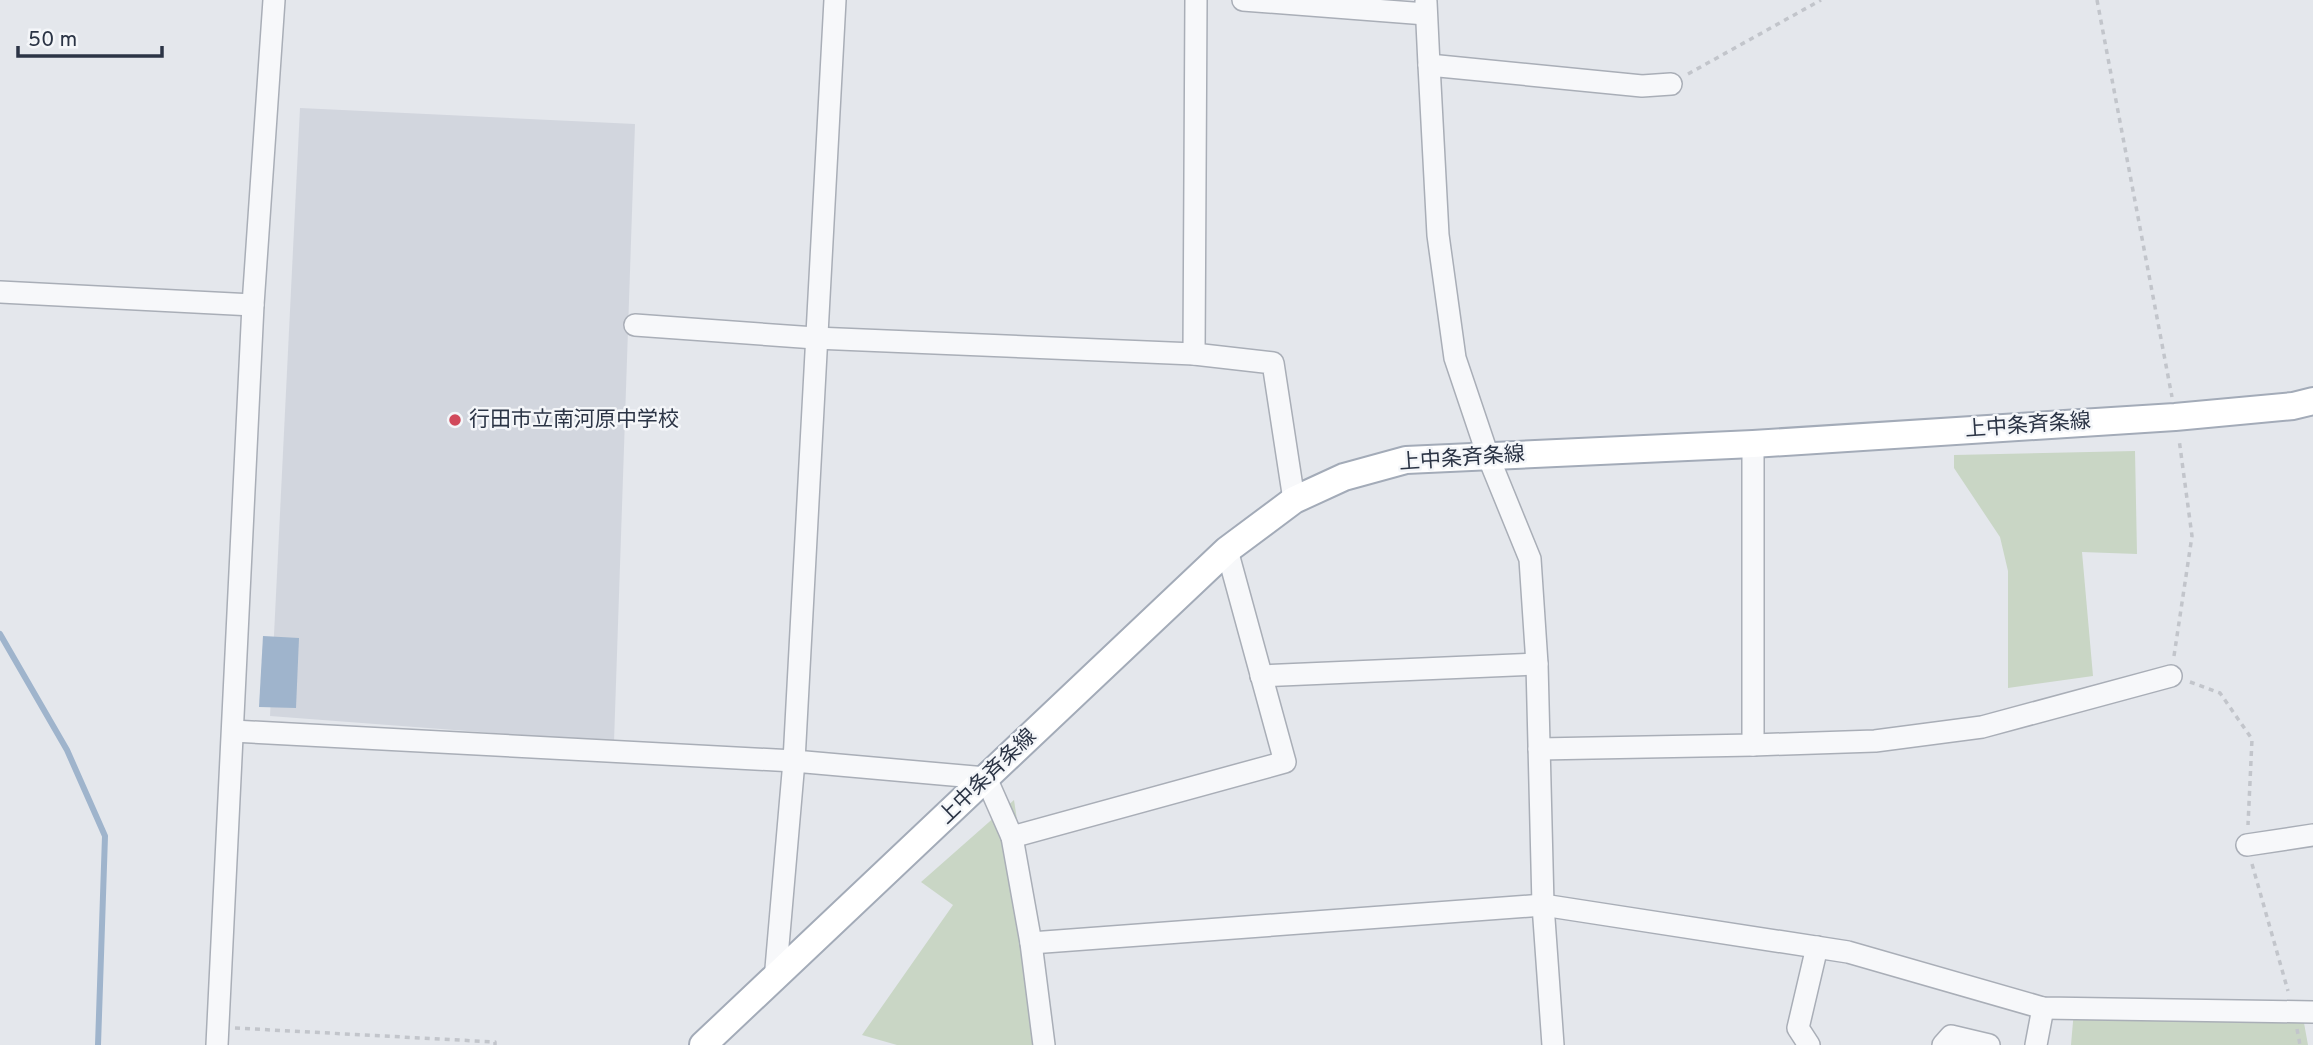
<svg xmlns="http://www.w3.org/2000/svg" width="2313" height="1045" font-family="Overpass,'Noto Sans JP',sans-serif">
	<rect width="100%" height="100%" fill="#e4e7ec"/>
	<path fill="#d2d6de" d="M300,108L635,124L614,742L270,716Z"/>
	<g fill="#c9d6c5">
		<path d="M2135,451L2137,554L2082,552L2093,676L2008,688V571L2000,537L1954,468V455Z"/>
		<path d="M1014,800L1051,1045H897L862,1035L953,905L921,882Z"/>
		<path d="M2074,1010L2297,1014L2304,1023L2308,1045H2071Z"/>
	</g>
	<path fill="#9fb4cc" d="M263,636L299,638L296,708L259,707Z"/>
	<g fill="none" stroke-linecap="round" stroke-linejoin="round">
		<path stroke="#9fb4cc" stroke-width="6" d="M0,634L67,750L105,836L98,1045"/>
		<defs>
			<g id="minor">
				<path d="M1243,0L1426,14"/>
				<path d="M1426,2L1429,65"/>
				<path d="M0,292L253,305"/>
				<path d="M635,325L815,338L1194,354L1273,363L1294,500"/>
				<path d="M1194,354L1196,0"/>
				<path d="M1261,676L1537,664"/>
				<path d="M233,731L794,761L835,0"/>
				<path d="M1753,745L1875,741L1982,727L2171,676"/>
				<path d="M1539,749L1753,745V444"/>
				<path d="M1012,837L1285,762L1227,550"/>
				<path d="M2247,845L2313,835"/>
				<path d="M1031,943L1543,905L1848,952L2043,1008L2313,1012"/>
				<path d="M775,980L794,761L986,778L1012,837L1031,943L1044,1045"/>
				<path d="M217,1045L253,305L274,0"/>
				<path d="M1553,1045L1543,905L1537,664L1530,559L1488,456L1455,358L1438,235L1429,65L1642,86L1671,84"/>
				<path d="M1809,1045L1798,1028L1817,947"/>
				<path d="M1943,1045L1951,1036L1989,1045"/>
				<path d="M2036,1045L2043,1008"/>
			</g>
			<path id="major" d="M703,1045L1227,550L1294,500L1344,477L1406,460L1753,444L2175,417L2293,406L2313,401"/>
		</defs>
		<use href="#minor" stroke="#a9aeb7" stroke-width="24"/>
		<use href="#major" stroke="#a3abb8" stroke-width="30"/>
		<g stroke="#c2c5cb" stroke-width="3.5" stroke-dasharray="5 5" stroke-linecap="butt">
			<path d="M2097,0L2172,397"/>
			<path d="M1688,74L1821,0"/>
			<path d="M2174,656L2192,536L2179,439"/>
			<path d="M2190,682L2220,693L2252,739L2248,825"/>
			<path d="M2252,864L2288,991"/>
			<path d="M235,1028L495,1042V1045"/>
			<path d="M2297,1029L2300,1045"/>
		</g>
		<use href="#minor" stroke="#f7f8fa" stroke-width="21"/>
		<use href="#major" stroke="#fff" stroke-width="26"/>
	</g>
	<circle fill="#d1495b" stroke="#f4f6f9" stroke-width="2.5" cx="455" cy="420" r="7"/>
	<g text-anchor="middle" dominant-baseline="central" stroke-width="5" stroke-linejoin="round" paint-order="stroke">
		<g font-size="21" fill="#2b3445" stroke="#f4f6f9" text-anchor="start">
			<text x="469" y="420">行田市立南河原中学校</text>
		</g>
		<g font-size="21" fill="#2b3445" stroke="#f4f6f9">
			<text transform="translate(2028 426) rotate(-4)">上中条斉条線</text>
			<text transform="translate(1462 459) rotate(-4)">上中条斉条線</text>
			<text transform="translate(988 777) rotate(-44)">上中条斉条線</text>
		</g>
	</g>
	<path d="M18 46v10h144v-10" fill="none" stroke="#2b3445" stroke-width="3.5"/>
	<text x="28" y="46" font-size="21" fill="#2b3445" stroke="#f4f6f9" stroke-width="5" paint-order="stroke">50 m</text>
</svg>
